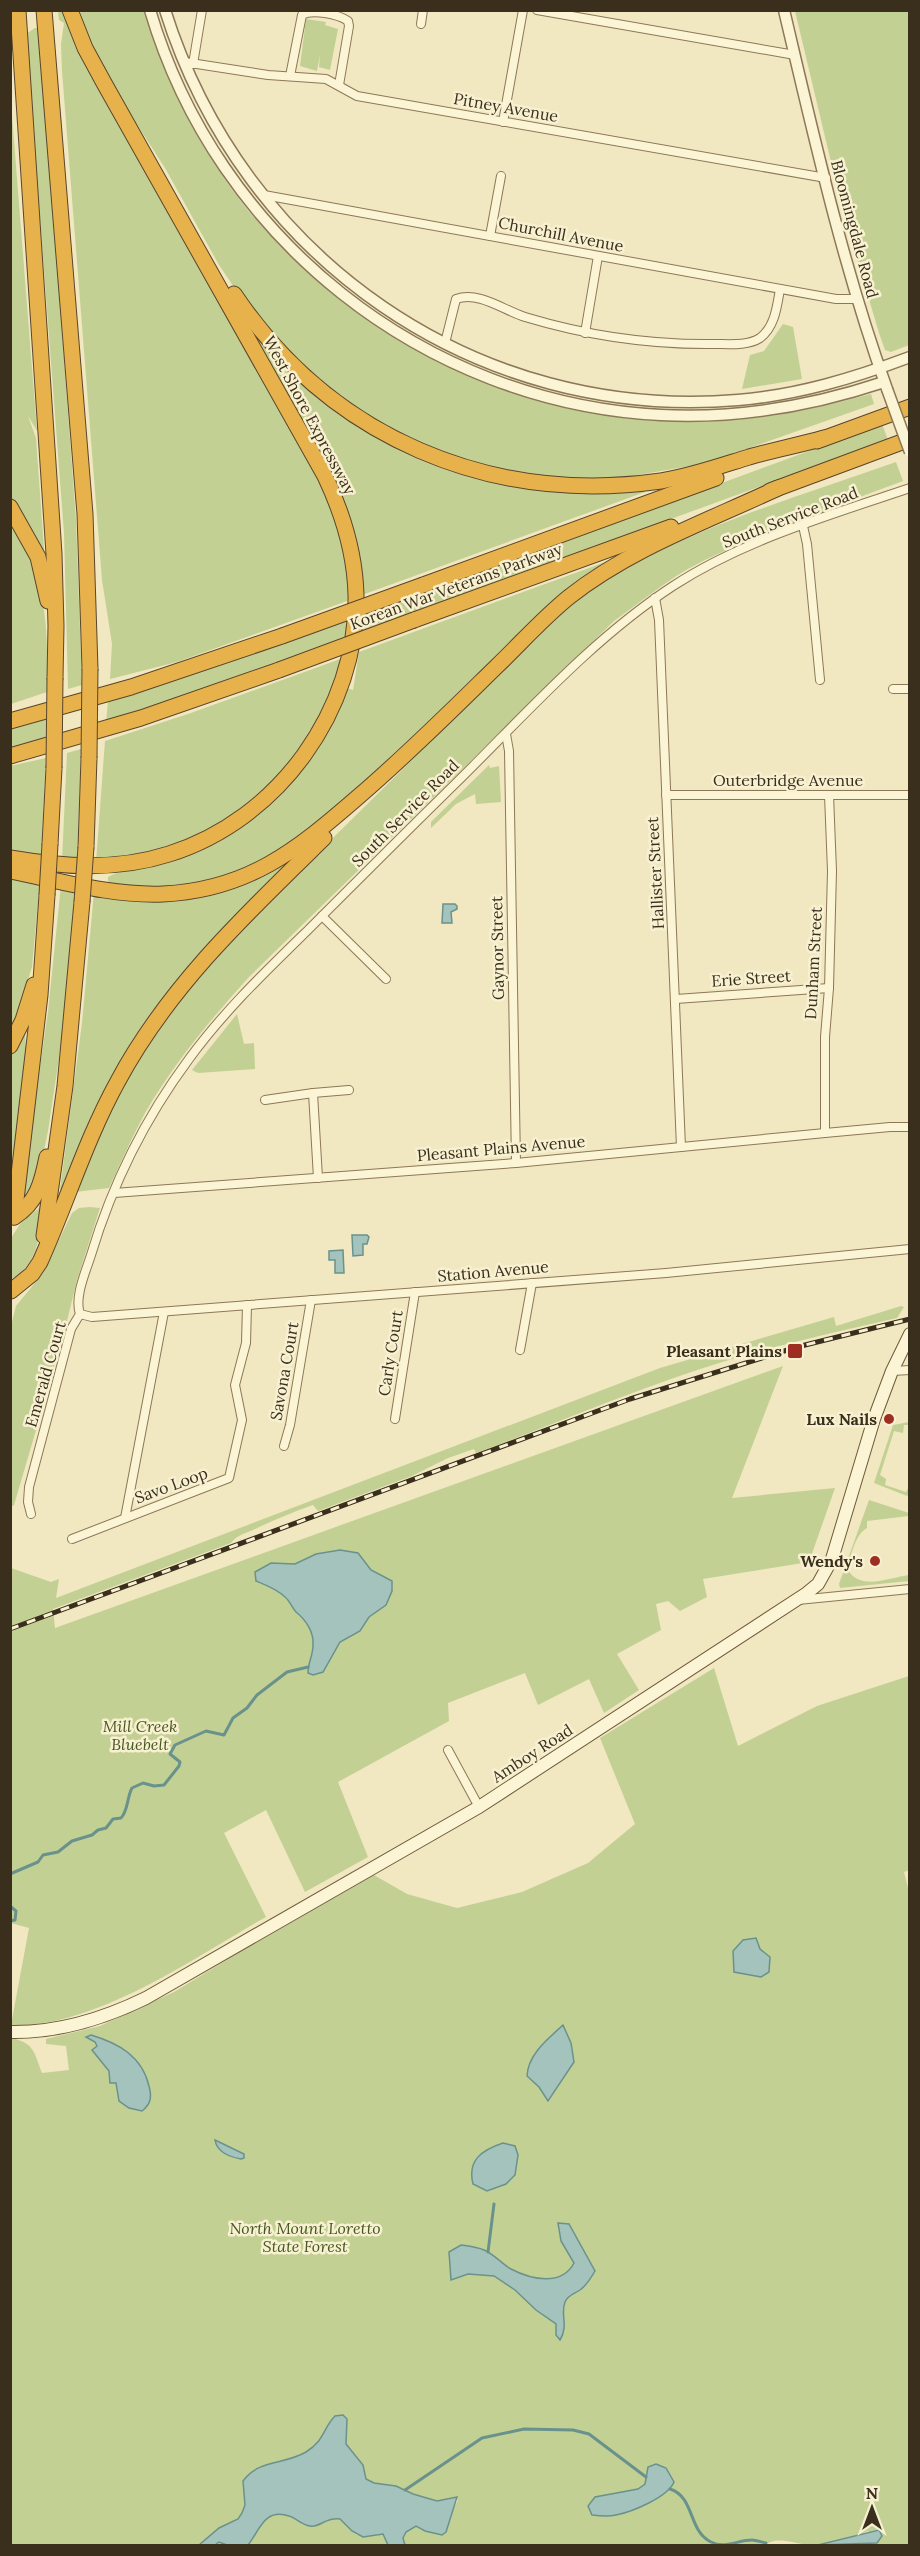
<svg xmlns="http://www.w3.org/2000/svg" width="920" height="2556" font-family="Lora,serif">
	<rect width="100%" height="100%" fill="#f1e7c1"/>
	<g fill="#c3d094" fill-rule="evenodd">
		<path d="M58,11H65L327,492L345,549L350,600L177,662L110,679L112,644L102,580L62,71L61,44L64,23L59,20Z"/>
		<path d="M80,11H145C167,78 196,142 239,199C358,351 552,437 745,419C788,415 829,405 871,394L874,404L707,463L615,479L574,482L460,461L374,422L295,362L244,302L219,265L165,168L102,70L88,37Z"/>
		<path d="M795,11H909V345L891,352L885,350L879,333L842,208Z"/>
		<path d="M306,19L326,22L325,25L338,29L330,70L319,67L320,55L317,71L300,66Z"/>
		<path d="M35,28H38L45,102L76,520L82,685L68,689L64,533L26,34Z"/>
		<path d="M10,90L37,431L28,416L36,438L45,562L11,500Z"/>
		<path d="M783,324L793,327L802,379L742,389L750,355L764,351Z"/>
		<path d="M254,330L273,351L436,462L644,489L645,492L362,595L358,553L252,332Z"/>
		<path d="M882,424L888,440L360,632L361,616Z"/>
		<path d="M896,462L903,481L841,504V507C789,525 735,543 686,570C661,585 638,604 614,621L249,977C211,1019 174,1063 145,1113C132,1137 121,1162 109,1188L75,1192L120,1091L158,1029L204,967L272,898L559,615C655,536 781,503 896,462Z"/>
		<path d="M10,519C47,580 48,623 47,692L11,704Z"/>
		<path d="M619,557L310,833C260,867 197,896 135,887C126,886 115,886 108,881V877C119,870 134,870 147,867C157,864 167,860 177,856C264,824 314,774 347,688L353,690L359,652Z"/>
		<path d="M349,620L347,636L106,724L108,701Z"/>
		<path d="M343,658L336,686L308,743L252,803L205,834L154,853L96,862L105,741L188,714Z"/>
		<path d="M46,719V737L11,748V728Z"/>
		<path d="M81,749L77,861H62L67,753Z"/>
		<path d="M46,758L41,857L11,852L10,766Z"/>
		<path d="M489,765L490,768L499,766L501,802L476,804L475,794L456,804L431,828V822Z"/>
		<path d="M299,853L175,985L65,1190L60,1189L82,1023L94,892L165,898Z"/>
		<path d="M11,876L40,881L32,967L11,1034Z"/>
		<path d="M61,885L75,888L64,1025L48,1131L36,1190L20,1202L48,1012Z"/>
		<path d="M237,1014L244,1044L254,1043L255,1069L198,1073L192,1070Z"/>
		<path d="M25,1032L26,1054L11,1196V1056Z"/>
		<path d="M44,1195C41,1223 41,1266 11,1279V1238L22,1221L38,1209Z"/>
		<path d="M90,1207L100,1208L77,1280L67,1321L64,1326L49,1386L14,1505L11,1507L10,1330L16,1306L43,1273L72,1213L79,1208Z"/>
		<path d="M901,1306L904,1307L897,1318C841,1331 785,1343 729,1360C643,1386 560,1422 476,1453L474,1449L448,1458L412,1476L318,1511L313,1505C293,1512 274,1520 255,1529C245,1534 238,1534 231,1543L53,1609L55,1628L783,1366L732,1498L835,1488L809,1562L703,1579L707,1597L680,1611L668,1601L656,1604L661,1630L617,1654L639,1690L604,1713L589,1679L538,1705L525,1673L448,1703L449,1721L338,1782L368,1857L305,1892L266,1810L224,1833L266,1917C193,1958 96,2028 11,2025L29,1928L11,1923V1568L51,1582L59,1579L56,1598L660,1368L834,1317L836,1326Z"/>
		<path d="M909,1422V1425H904L903,1433L894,1431L880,1475L886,1479L885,1485L906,1492L909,1486V1494L907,1496L874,1483L893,1425Z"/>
		<path d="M869,1500L909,1513V1516L867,1521V1528C856,1533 847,1561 850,1573C863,1590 892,1577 909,1575V1581L840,1588L839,1584Z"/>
		<path d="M714,1668L738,1746L817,1706L909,1676L910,1870L904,1872L910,1896L909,2545H861L878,2543L868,2531C853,2538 836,2543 819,2545C802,2548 778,2533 764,2546L405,2545L403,2538L406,2532L416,2526L421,2530L435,2533L448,2525L449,2517L458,2500L454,2497L437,2501L418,2496L302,2523L315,2526L326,2519H341L357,2535L372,2536L383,2534L388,2545H248L254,2538L234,2545H11L10,2038C34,2042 34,2052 42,2073L69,2070L66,2046L46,2044V2039L100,2026L174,1992L243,1950L374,1875L407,1894L457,1908L522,1892L588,1863L635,1824L600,1738ZM649,2467L670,2476L674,2482L630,2512L595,2497L638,2489L645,2484Z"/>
	</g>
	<g fill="#a4c3bd" stroke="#6a928c" stroke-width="1.5">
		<path d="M443,904H455L457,906V909L451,912L452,923H442Z"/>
		<path d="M352,1235H367L369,1237L367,1244H363V1255L353,1256Z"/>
		<path d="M343,1250L344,1273H335V1260H329V1251Z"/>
		<path d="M340,1550L358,1553L371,1570L392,1581V1591L386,1605L369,1617L360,1631L340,1642L323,1672L313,1675L308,1673C308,1662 313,1656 313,1645C314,1632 306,1620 296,1612C292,1608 290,1601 285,1597C277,1589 266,1585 256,1581L255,1572L271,1563L295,1564L316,1554Z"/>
		<path d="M756,1938L760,1949L770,1957L769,1972L761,1977L734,1972L733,1951L743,1940Z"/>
		<path d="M563,2025L571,2043L574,2062L548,2101L539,2087L527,2076C528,2054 548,2039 563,2025Z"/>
		<path d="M91,2035C118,2043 142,2056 149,2086C152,2097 151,2104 142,2111L129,2108L119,2101L116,2083H110L109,2071L92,2050L97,2046L95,2042L86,2037Z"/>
		<path d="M215,2140L244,2154V2158L241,2159C230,2157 217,2152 215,2140Z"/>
		<path d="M503,2143L515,2146L518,2155L515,2175L506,2184L487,2191L473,2184C467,2160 482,2150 503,2143Z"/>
		<path d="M558,2223L569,2224L595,2271C591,2278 587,2285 580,2290C574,2294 568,2295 565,2302C560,2315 569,2325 560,2340L556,2335V2324L536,2310L515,2290L494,2276L468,2274L451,2280L449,2252L461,2245C468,2246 477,2247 484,2250C494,2254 502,2264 511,2269C532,2280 562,2286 574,2263L561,2241Z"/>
		<path d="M343,2415L347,2419L346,2444L363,2465L366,2479L374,2483L396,2486L413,2494L437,2501L457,2497L446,2532L442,2535L425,2531L416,2526L406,2532L403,2538L405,2545H388L383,2534L363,2537L352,2531L340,2519C325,2517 320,2528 310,2526C302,2525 296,2518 289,2516C264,2508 260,2530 248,2545H227L219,2542L215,2545H199L219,2528L238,2519L242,2513L245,2505L243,2481C259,2459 284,2465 306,2452C325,2440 323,2428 335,2416Z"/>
		<path d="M656,2464L666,2468L674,2482C668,2497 632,2512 616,2515C608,2517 600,2516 592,2515L588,2506L595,2497L638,2489L645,2484L648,2467Z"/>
		<path d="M879,2530L882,2536L877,2543L818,2545Z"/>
	</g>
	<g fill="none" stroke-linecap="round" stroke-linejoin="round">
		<g stroke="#6a928c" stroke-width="3">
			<path d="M10,1874L38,1862L43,1855L58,1852L72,1841L92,1835L98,1830L106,1828L113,1819L121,1818C128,1811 127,1797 132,1788L143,1783L154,1786L164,1785L179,1766L180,1762L170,1754L175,1745L206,1731L224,1735L233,1718L247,1708L257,1695L287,1672L308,1667"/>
			<path d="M10,1906L16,1911L15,1920L10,1921"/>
			<path d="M488,2252L494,2204"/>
			<path d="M670,2489C695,2497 688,2531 711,2542C725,2549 738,2540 752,2540C756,2540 761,2542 766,2543"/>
			<path d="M405,2490L482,2438L524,2429L573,2430L589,2434L646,2477"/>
		</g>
		<defs>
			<g id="minor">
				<path d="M537,10L795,55"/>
				<path d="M421,24L423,10"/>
				<path d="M184,62L268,75L326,79L357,96L826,178"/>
				<path d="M193,64L202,10"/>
				<path d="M290,76L302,15C312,9 338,14 348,21L349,26L339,85"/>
				<path d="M503,122L523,10"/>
				<path d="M264,195L836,299H857"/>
				<path d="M490,236L501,176"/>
				<path d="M585,333L598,256"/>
				<path d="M445,343L456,299C479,291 503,310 525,317C588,336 649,345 715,344C728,344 748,346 760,338C775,327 777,306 780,289"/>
				<path d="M803,526L807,544L820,680"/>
				<path d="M655,598L659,620L681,1147"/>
				<path d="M893,689H910"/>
				<path d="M506,734L509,751L516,1163"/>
				<path d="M666,795H910"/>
				<path d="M322,916L386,979"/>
				<path d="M676,999L829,988"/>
				<path d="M265,1100L313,1093"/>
				<path d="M825,1133V1037L829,988L832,871L829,795"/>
				<path d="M318,1178L313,1093L349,1090"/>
				<path d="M114,1193L516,1163L825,1133L890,1127H910"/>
				<path d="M80,1314C74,1297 86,1271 91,1255C112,1185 146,1117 189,1059C224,1011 267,970 309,929C358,880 407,831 456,783C525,715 592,639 673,586C744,540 830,515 910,488"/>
				<path d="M80,1314L92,1317L666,1273L910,1249"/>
				<path d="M520,1350L532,1283"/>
				<path d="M892,1371L910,1370"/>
				<path d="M395,1419L415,1292"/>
				<path d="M284,1446L290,1425L311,1300"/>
				<path d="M31,1514L28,1502L29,1487L71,1329L80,1314"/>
				<path d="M125,1518L164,1312"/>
				<path d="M72,1539L229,1478L242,1420L235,1385L246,1343L247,1305"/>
				<path d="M798,1600L910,1589"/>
				<path d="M448,1750L479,1807"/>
			</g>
			<g id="tertiary">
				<path d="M150,10C217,238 424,403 661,415C737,419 812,406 884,382"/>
				<path d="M165,10C243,259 477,422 738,400C798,395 854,378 910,357"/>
				<path d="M784,10C814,137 843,267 887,389"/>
			</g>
			<path id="secondary" d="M10,2032C59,2033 103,2019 146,1998L479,1807L807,1593L818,1584L832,1559L874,1419L892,1371L910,1334"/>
			<g id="motorway">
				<path d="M18,10L54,554L56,626L55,678"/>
				<path d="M44,10L85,514L90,669"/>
				<path d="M234,294C331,438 490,505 661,481C692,476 720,466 749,457C774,450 799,445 824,438"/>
				<path d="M817,441L910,407"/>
				<path d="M770,491L910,439"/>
				<path d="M10,507L38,557L48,601"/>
				<path d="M423,585L716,478"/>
				<path d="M414,620L671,527"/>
				<path d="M10,721L131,687L282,636"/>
				<path d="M10,756L141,718L279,670"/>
				<path d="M50,844L54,768"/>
				<path d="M86,847L89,758"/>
				<path d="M10,858C63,867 116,871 169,854C278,820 358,710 356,595C355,553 343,514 325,476L104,83L85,48L70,10"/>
				<path d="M10,871C61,881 112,896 163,894C248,890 297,850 358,797C406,756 451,711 497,666C521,643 543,618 569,597C631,548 708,521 778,488"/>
				<path d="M10,1046L23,1020L34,985"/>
				<path d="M14,1217L40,995L47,895"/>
				<path d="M14,1217C37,1203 42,1182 47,1157"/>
				<path d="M44,1236L65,1086L82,902"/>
				<path d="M11,1291L32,1274L40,1262C67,1202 86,1139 118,1081C169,986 247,913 324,838"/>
			</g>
		</defs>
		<use href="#minor" stroke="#8c7857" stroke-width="10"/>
		<use href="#tertiary" stroke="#8c7857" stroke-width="13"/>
		<use href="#secondary" stroke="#6e593a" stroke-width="14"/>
		<use href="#motorway" stroke="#59452c" stroke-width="17"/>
		<use href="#minor" stroke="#fbf4d5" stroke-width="8"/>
		<use href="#tertiary" stroke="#fbf4d5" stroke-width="10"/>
		<use href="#secondary" stroke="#fbf4d5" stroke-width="12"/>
		<use href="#motorway" stroke="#e7b24b" stroke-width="15"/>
		<defs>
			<path id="rail" d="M10,1629L630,1399L797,1347L910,1319"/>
		</defs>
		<use href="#rail" stroke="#3a2e1c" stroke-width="5"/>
		<use href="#rail" stroke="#f8f1d1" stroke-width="3" stroke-dasharray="9" stroke-linecap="butt"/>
		<defs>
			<path id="tertiary-bridge" d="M887,389L910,452"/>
			<g id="motorway-bridge">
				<path d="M282,636L423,585"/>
				<path d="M279,670L414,620"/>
				<path d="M89,758L90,669"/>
				<path d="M54,768L55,678"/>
				<path d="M47,895L50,844"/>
				<path d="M82,902L86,847"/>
			</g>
		</defs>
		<use href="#tertiary-bridge" stroke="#8c7857" stroke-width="13" stroke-linecap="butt"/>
		<use href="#motorway-bridge" stroke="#59452c" stroke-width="17" stroke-linecap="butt"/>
		<use href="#tertiary-bridge" stroke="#fbf4d5" stroke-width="10"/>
		<use href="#motorway-bridge" stroke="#e7b24b" stroke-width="15"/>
	</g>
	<g fill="#9f2e22" stroke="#f8f1d1" stroke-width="2">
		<rect x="787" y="1343" width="16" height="16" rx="3"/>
		<circle cx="889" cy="1419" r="6"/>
		<circle cx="875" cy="1561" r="6"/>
	</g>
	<g text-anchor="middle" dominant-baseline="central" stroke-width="5" stroke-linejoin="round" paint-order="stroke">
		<g font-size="16" fill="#3a2e1c" stroke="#f8f1d1">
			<text transform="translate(506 107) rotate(10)">Pitney Avenue</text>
			<text transform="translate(855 229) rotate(75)">Bloomingdale Road</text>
			<text transform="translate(561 234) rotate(11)">Churchill Avenue</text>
			<text transform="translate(310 415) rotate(62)">West Shore Expressway</text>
			<text transform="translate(790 517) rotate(-21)">South Service Road</text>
			<text transform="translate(456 586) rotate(-20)">Korean War Veterans Parkway</text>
			<text x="788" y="780">Outerbridge Avenue</text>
			<text transform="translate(405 813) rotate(-45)">South Service Road</text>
			<text transform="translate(655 873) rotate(-93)">Hallister Street</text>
			<text transform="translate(497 948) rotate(-91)">Gaynor Street</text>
			<text transform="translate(813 963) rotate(-87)">Dunham Street</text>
			<text transform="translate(751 978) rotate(-4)">Erie Street</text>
			<text transform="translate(501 1148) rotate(-5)">Pleasant Plains Avenue</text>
			<text transform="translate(493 1271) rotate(-5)">Station Avenue</text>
			<text transform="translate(390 1353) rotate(-81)">Carly Court</text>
			<text transform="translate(284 1371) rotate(-80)">Savona Court</text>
			<text transform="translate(45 1374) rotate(-74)">Emerald Court</text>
			<text transform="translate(171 1485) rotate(-20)">Savo Loop</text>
			<text transform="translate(532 1753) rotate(-33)">Amboy Road</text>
		</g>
		<g font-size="16" font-weight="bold" fill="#3a2e1c" stroke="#f8f1d1" text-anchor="end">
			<text x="782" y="1351">Pleasant Plains</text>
			<text x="877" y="1419">Lux Nails</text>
			<text x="863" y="1561">Wendy's</text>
		</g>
		<g font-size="16" font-style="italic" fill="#455821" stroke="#f8f1d1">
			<text x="140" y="1726">Mill Creek<tspan x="140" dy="18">Bluebelt</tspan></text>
			<text x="305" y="2228">North Mount Loretto<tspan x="305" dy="18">State Forest</tspan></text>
		</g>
	</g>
	<rect width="920" height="2556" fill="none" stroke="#3a2e1c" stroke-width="24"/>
	<g transform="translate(872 2508)" stroke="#f8f1d1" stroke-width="4.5" paint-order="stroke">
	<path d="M0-4.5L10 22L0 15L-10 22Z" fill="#3a2e1c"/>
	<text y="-9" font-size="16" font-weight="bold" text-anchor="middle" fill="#3a2e1c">N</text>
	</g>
</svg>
